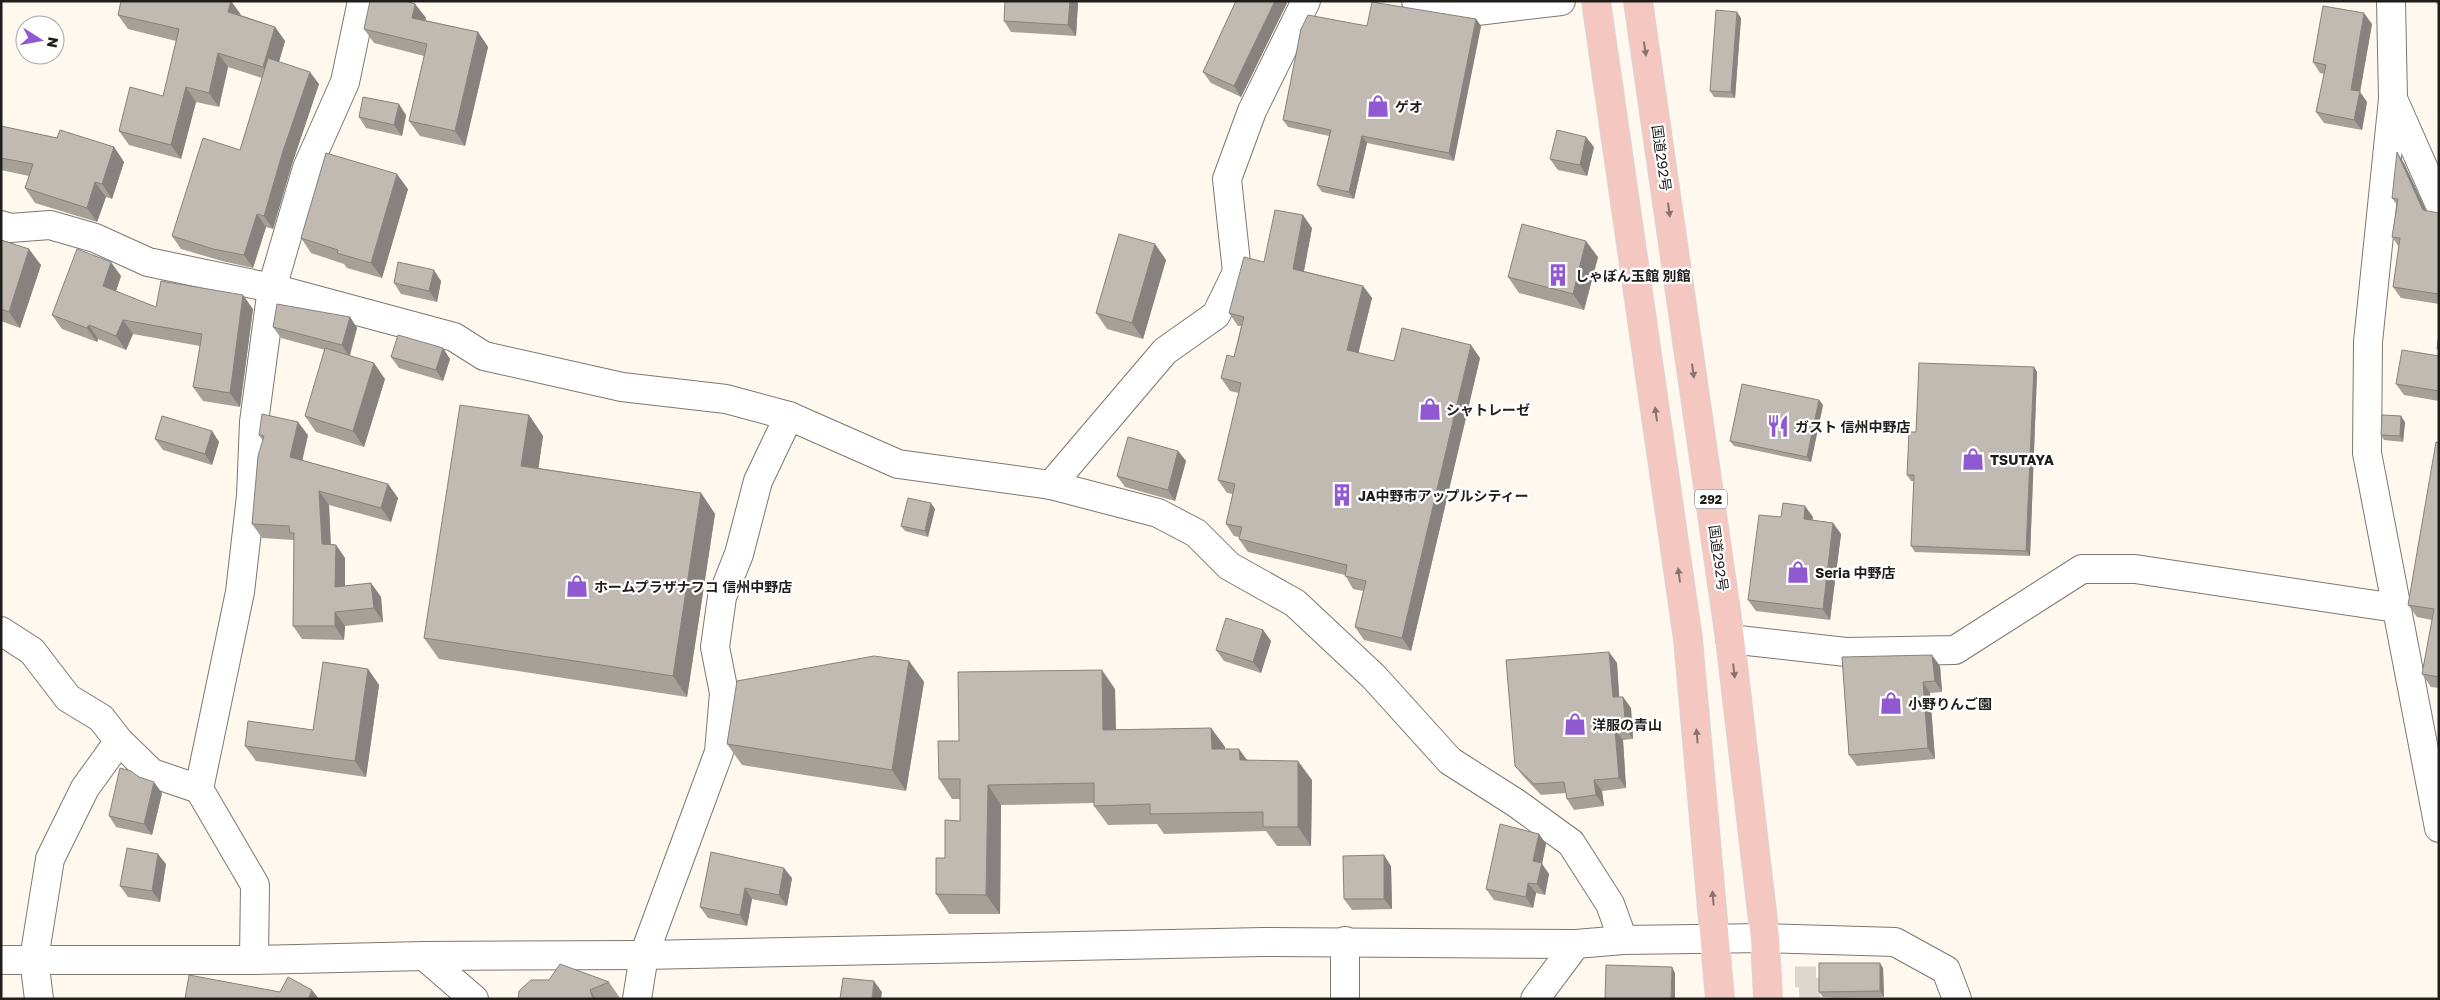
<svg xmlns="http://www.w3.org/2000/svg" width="2440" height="1000" font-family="'Golos Text','Noto Sans JP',sans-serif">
	<rect width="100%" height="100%" fill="#fff8ef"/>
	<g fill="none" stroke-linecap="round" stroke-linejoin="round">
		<g stroke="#ded7cf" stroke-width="21" stroke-dasharray="21 11" stroke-linecap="butt">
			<path d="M1795,977H1849"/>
			<path d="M1799,989L1849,987"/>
		</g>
		<defs>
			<g id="minor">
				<path d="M1416,1L1477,11L1561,1"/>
				<path d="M2391,1L2393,99L2368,342L2367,453L2439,828"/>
				<path d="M2394,101L2439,203"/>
				<path d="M1,225L10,228L50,225L95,238L148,262L272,288L454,337L484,356L622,387L726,399L789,416L898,464L1051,485L1158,513L1196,533L1229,566L1295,603L1374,677L1450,761L1516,803L1571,843L1610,904L1623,940"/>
				<path d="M1051,485L1165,351L1216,315L1237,272L1227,179L1252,111L1306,1"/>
				<path d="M1,631L32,651L68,698L101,718L119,741L152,773L199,789L255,885L254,960"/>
				<path d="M1730,639L1846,652L1955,650L2082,569H2135L2396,608"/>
				<path d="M199,789L240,592L251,496L254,422L272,288L307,168L345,82L362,1"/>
				<path d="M1765,938L1895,942L1946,970L1957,999"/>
				<path d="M1345,941V999"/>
				<path d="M424,956L474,999"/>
				<path d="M39,999L34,959L50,859L85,788L119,741"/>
				<path d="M637,999L644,955L719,752L724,693L715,647L722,597L739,554L758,481L789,416"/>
				<path d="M1535,999L1576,944"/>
			</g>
			<path id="tertiary" d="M1,960H254L424,956L644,955L1263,942L1576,944L1623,940L1765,938"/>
			<g id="trunk">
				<path d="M1596,1L1688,639L1720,999"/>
				<path d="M1638,1L1730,639L1765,938L1768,999"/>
			</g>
		</defs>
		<use href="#minor" stroke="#7e7770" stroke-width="30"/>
		<use href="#tertiary" stroke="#7e7770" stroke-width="30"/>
		<use href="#trunk" stroke="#d7d6d6" stroke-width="30"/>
		<use href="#minor" stroke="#fff" stroke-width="28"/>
		<use href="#tertiary" stroke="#fff" stroke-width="28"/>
		<use href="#trunk" stroke="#f4c7c0" stroke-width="28"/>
	</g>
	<g fill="#a6a099">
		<path d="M231,1L241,15L275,27L285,41L279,62L319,84L292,164L273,229L266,227L253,268L222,261L181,249L172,236L240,150L262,78L228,67L219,107L196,102L181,159L129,145L119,131L163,96L176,41L128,29L118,15Z"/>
		<path d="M1236,1H1288L1241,97L1211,83L1203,72Z"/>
		<path d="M2435,1H2439V7Z"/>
		<path d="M1078,3L1076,36L1011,32L1004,21Z"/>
		<path d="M415,4L426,18L425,20L478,32L488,47L465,146L420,136L409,121L424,56L374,43L364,29Z"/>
		<path d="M1741,18L1735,98L1714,97L1710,91Z"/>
		<path d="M1476,19L1481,26L1454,161L1367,143L1354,199L1322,192L1317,185L1329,136L1288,127L1283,120L1367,26Z"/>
		<path d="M2372,24L2360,92L2367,102L2362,130L2324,123L2316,112L2324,74L2320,73L2313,62Z"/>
		<path d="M406,115L402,136L366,128L359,117Z"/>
		<path d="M1,126L57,138L114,147L124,162L112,199L106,197L97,222L35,203L25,188L29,176L1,170Z"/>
		<path d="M1594,147L1587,176L1558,170L1550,159Z"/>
		<path d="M2404,163L2426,211L2439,213V304L2401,298L2393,287L2399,247L2392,237L2397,205L2392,198Z"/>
		<path d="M408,189L382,278L347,268L344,264L311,253L301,238Z"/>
		<path d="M1312,228L1304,271L1363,286L1372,298L1358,353L1394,361L1480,358L1411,651L1364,640L1355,627L1363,591L1353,589L1345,575L1248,552L1239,539V537L1234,536L1226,524L1233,494L1227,493L1218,480L1239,393L1230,391L1221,378L1234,357L1241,326H1238L1229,313L1264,262Z"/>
		<path d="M1,240L41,265L20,328L1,321Z"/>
		<path d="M1155,244L1166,260L1143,339L1107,329L1096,313Z"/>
		<path d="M1598,257L1584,310L1519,293L1508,277Z"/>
		<path d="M121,276L116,291L156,307L253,309L240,407L203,401L193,387L200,346L133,334L126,350L98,339L97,342L62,329L52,315Z"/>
		<path d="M441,281L437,302L401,294L394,283Z"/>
		<path d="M350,317L357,328L350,356L385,379L364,447L316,432L305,416L325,350L281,338L273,327Z"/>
		<path d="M2439,356V401L2404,395L2396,384Z"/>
		<path d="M391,357L450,359L443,381L399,368Z"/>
		<path d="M2034,367L2037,372L2030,556L1915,552L1911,546L1914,481H1911L1907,475Z"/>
		<path d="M1819,400L1823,405L1811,462L1734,446L1730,441Z"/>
		<path d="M529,415L543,436L538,468L701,493L715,514L687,697L439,659L424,638Z"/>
		<path d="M2405,422L2403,442L2384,440L2381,435Z"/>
		<path d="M212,431L219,442L212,465L163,450L155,439Z"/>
		<path d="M259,435H308L302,460L388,484L398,498L391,522L329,505L331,544L336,545L345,558V586L371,583L381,597L383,622L345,626L344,640L302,639L293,626L294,540L262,538L252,524L263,441Z"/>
		<path d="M2439,443V688L2431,687L2422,674L2432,620L2417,617L2408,605Z"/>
		<path d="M1178,451L1186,461L1175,501L1125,487L1117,476Z"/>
		<path d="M935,509L928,537L905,531L901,526Z"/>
		<path d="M1781,517H1813L1812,520L1833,523L1841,534L1830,620L1756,611L1748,600Z"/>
		<path d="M1263,630L1271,641L1261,673L1224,661L1216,650Z"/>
		<path d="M1609,652L1617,663L1619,697H1623L1631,708L1633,739L1623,740L1626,788L1602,791L1604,806L1574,810L1567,799L1566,793L1541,795L1523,776L1515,766Z"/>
		<path d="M1842,657L1940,666L1942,692L1930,693L1935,759L1857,766L1849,755Z"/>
		<path d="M909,661L924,682L906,791L742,765L727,744Z"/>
		<path d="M368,669L379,685L366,777L256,761L245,746L313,730Z"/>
		<path d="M1115,689L1116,730L1211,728L1225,747V749L1248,760L1312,780L1311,846H1277L1266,831L1164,834L1157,824L1108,825L1094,806V803L1001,805L1000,914H949L936,894L945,858L960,821V799H952L939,779L959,741Z"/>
		<path d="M162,793L152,835L116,827L109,816Z"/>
		<path d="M1539,834L1546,844L1542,864L1549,874L1545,895L1536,893L1533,908L1494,900L1486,889Z"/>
		<path d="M711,852L792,878L787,906L752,899L747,926L708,918L700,907Z"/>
		<path d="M166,864L160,902L128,897L120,886Z"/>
		<path d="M1391,866L1392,909L1352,910L1344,899Z"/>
		<path d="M1883,968L1884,997H1823L1819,992Z"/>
		<path d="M609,982L620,998L518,999Z"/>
	</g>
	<g fill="#87827d">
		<path d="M231,1L241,15L228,12Z"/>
		<path d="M1070,1H1077L1078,3L1076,36L1068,25Z"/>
		<path d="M1275,1H1288L1241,97L1234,86Z"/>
		<path d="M415,4L426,18L422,32L412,18Z"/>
		<path d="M1737,12L1741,18L1735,98L1731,92Z"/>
		<path d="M2364,13L2372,24L2360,92L2367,102L2362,130L2354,120L2351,90Z"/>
		<path d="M1476,19L1481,26L1454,161L1449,153Z"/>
		<path d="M275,27L285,41L273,82L263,67Z"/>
		<path d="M478,32L488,47L465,146L455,131Z"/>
		<path d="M218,53L228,67L219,107L209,93Z"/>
		<path d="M310,72L319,84L292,164L273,229L264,216L283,151Z"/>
		<path d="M186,87L196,102L181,159L171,145Z"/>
		<path d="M399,104L406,115L402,136L394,125Z"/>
		<path d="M1362,136L1367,143L1354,199L1349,192Z"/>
		<path d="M1586,137L1594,147L1587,176L1580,165Z"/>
		<path d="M114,147L124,162L112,199L102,184Z"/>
		<path d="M2397,152L2404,163L2431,221L2423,210Z"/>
		<path d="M397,174L408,189L382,278L371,263Z"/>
		<path d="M95,182L106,197L97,222L87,208Z"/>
		<path d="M257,214L266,227L253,268L244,255Z"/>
		<path d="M1303,215L1312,228L1302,281L1293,269Z"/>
		<path d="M1586,241L1598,257L1584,310L1573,294Z"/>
		<path d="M1155,244L1166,260L1143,339L1132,323Z"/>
		<path d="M29,249L41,265L20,328L9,312Z"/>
		<path d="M111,262L121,276L113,300L103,286Z"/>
		<path d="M434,270L441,281L437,302L429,291Z"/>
		<path d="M1363,286L1372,298L1356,363L1347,350Z"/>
		<path d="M243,295L253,309L240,407L230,393Z"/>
		<path d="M350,317L357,328L349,356L342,345Z"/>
		<path d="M123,320L133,334L126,350L116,336Z"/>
		<path d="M89,325L98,339L97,342L87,328Z"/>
		<path d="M1471,345L1480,358L1411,651L1402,638Z"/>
		<path d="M443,348L450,359L443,381L436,370Z"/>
		<path d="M374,363L385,379L364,447L353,431Z"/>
		<path d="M2034,367L2037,372L2030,556L2026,551Z"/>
		<path d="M1819,400L1823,405L1811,462L1807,457Z"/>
		<path d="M529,415L543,436L536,486L521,466Z"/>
		<path d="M2401,416L2405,422L2403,442L2400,436Z"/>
		<path d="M298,422L308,435L300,471L290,457Z"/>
		<path d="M212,431L219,442L212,465L205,454Z"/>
		<path d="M1178,451L1186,461L1175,501L1168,490Z"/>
		<path d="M388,484L398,498L391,522L381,508Z"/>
		<path d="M319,491L329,505L331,558L322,544Z"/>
		<path d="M701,493L715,514L687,697L673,676Z"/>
		<path d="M931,503L935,509L928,537L925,531Z"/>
		<path d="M1805,506L1813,517L1811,530L1804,519Z"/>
		<path d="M1833,523L1841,534L1830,620L1823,609Z"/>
		<path d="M336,545L345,558V600L335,587Z"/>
		<path d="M371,583L381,597L383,622L374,608Z"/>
		<path d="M335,612L345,626L344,640L335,626Z"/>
		<path d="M1263,630L1271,641L1261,673L1253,662Z"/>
		<path d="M1609,652L1617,663L1620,708L1613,697Z"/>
		<path d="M1932,655L1940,666L1942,692L1935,681Z"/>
		<path d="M909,661L924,682L906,791L892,770Z"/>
		<path d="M368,669L379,685L366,777L355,761Z"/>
		<path d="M1102,670L1115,689L1116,749L1103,730Z"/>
		<path d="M1923,682L1930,693L1935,759L1928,748Z"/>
		<path d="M1623,697L1631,708L1633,739L1626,729Z"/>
		<path d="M1211,728L1225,747V768L1212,749Z"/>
		<path d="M1615,730L1623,740L1626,788L1619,778Z"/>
		<path d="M1239,749L1253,768L1240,760Z"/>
		<path d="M1298,761L1312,780L1311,846L1298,827Z"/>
		<path d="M1594,780L1602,791L1604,806L1596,795Z"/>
		<path d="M154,782L162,793L152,835L144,824Z"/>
		<path d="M988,785L1001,805L1000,914L986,895Z"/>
		<path d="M1539,834L1546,844L1542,864L1549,874L1545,895L1537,884L1533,861Z"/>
		<path d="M158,854L166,864L160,902L152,891Z"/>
		<path d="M1384,855L1391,866L1392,909L1384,899Z"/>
		<path d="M784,868L792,878L787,906L779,895Z"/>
		<path d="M1528,883L1536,893L1533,908L1526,897Z"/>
		<path d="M745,888L752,899L747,926L740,915Z"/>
		<path d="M1880,963L1883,968L1884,997L1880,991Z"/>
		<path d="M1672,967L1675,973V999H1671Z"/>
		<path d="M874,981L882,992L881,999H872Z"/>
		<path d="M312,990L319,999H308Z"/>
		<path d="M590,990L596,999H593Z"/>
	</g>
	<g fill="#c1bab2" stroke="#87827d">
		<path d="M121,1H231L228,12L275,27L263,67L218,53L209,93L186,87L171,145L119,131L130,87L163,96L179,29L118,15Z"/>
		<path d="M370,1H406L415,4L412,18L478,32L455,131L409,121L427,44L364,29Z"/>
		<path d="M1005,1H1070L1068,25L1004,21Z"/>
		<path d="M1236,1H1275L1234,86L1203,72Z"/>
		<path d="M1372,2L1476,19L1449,153L1362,136L1349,192L1317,185L1331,130L1283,120L1301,29L1308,15L1367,26Z"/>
		<path d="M2323,6L2364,13L2351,90L2360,91L2354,120L2316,112L2326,65L2313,62Z"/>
		<path d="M1716,10L1737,12L1731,92L1710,91Z"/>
		<path d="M268,58L310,72L283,151L264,216L257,214L244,255L213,249L172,236L203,138L240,150Z"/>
		<path d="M363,97L399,104L394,125L359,117Z"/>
		<path d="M1,126L57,138L60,130L114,147L102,184L95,182L87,208L25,188L33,164L1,158Z"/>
		<path d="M1557,130L1586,137L1580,165L1550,159Z"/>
		<path d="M2397,152L2423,210L2439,213V286L2438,294L2393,287L2400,238L2392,237L2398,199L2392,198Z"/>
		<path d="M326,153L397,174L371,263L337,253L338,250L301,238Z"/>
		<path d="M1275,210L1303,215L1293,269L1363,286L1347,350L1394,361L1402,328L1471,345L1402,638L1355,627L1366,581L1345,576L1347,565L1239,539L1242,527L1226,524L1235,484L1218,480L1241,383L1221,378L1227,355L1234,357L1244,317L1229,313L1244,257L1264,262Z"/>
		<path d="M1522,224L1586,241L1573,294L1508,277Z"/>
		<path d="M1119,234L1155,244L1132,323L1096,313Z"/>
		<path d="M1,240L29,249L9,312L1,309Z"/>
		<path d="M77,249L111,262L103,286L156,307L161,281L243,295L230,393L193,387L202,334L123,320L116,336L89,325L87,328L52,315Z"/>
		<path d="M398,262L434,270L429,291L394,283Z"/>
		<path d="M277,304L350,317L342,345L273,327Z"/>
		<path d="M2439,333V349H2437Z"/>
		<path d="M398,335L443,348L436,370L391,357Z"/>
		<path d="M325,348L374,363L353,431L305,416Z"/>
		<path d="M2402,350L2439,356V391L2396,384Z"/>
		<path d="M1919,363L2034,367L2026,551L1911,546L1914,475H1907L1909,432H1916Z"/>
		<path d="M1742,384L1819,400L1807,457L1730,441Z"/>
		<path d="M460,405L529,415L521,466L701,493L673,676L424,638Z"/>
		<path d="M262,414L298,422L290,457L388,484L381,508L319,491L322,544L336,545L335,587L371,583L374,608L335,612V626H293L294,533H290L289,526L252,524L258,456L264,436L259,435Z"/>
		<path d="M2382,415L2401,416L2400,436L2381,435Z"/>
		<path d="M162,416L212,431L205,454L155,439Z"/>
		<path d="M1128,437L1178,451L1168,490L1117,476Z"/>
		<path d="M2436,442L2439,443V677L2422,674L2434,609L2408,605Z"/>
		<path d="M908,498L931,503L925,531L901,526Z"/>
		<path d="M1783,503L1805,506L1804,519L1833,523L1823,609L1748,600L1759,515L1781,517Z"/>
		<path d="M1226,618L1263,630L1253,662L1216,650Z"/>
		<path d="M1609,652L1613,697H1623L1626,729L1615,730L1619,778L1594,780L1596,795L1567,799L1564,782L1534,784L1515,766L1506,660Z"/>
		<path d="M1932,655L1935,681L1923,682L1928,748L1849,755L1842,657Z"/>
		<path d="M874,656L909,661L892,770L727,744L737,681Z"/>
		<path d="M323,662L368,669L355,761L245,746L248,721L313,730Z"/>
		<path d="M1102,670L1103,730L1211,728L1212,749H1239L1240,760L1298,761V827H1263V812L1150,814V804L1094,806V783L988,785L986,895L936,894V858H945V820L960,821V779H939L938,741H959L958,672Z"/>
		<path d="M120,768L131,771L139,777L154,782L144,824L109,816Z"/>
		<path d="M1500,824L1539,834L1533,861L1542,863L1537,884L1528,883L1526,897L1486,889Z"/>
		<path d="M127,848L158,854L152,891L120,886Z"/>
		<path d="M711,852L784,868L779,895L745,888L740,915L700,907Z"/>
		<path d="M1384,855V899H1344L1343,856Z"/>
		<path d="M1819,963H1880V991L1819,992Z"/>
		<path d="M560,964L609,982L590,990L593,999H518L519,991L531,980H549Z"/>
		<path d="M1606,965L1672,967L1671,999H1605Z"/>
		<path d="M189,975L280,992L288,977L312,990L308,999H185Z"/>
		<path d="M843,978L874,981L872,999H840Z"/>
	</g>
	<defs><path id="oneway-solid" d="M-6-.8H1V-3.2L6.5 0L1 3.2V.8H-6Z" transform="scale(1.25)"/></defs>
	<g fill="#8a726e">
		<use href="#oneway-solid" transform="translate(1645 49) rotate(81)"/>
		<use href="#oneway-solid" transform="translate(1669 210) rotate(82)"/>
		<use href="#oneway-solid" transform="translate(1693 371) rotate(82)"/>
		<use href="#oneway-solid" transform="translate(1656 414) rotate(-98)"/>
		<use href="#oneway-solid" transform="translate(1679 575) rotate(-98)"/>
		<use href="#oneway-solid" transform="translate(1734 671) rotate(83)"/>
		<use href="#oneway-solid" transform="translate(1697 736) rotate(-95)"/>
		<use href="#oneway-solid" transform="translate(1713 898) rotate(-95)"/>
	</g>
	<defs>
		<symbol id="shop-bare" viewBox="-9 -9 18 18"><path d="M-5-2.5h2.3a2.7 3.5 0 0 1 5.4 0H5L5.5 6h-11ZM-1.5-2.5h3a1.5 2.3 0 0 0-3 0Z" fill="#9059d1" stroke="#fff" stroke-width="2.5" paint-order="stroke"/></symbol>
		<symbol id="building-bare" viewBox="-9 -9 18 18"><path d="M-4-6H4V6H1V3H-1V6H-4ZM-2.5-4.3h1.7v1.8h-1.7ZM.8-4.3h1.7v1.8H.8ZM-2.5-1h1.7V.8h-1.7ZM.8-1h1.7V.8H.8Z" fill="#9059d1" stroke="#fff" stroke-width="2.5" paint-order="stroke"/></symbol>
		<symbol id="restaurant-bare" viewBox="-9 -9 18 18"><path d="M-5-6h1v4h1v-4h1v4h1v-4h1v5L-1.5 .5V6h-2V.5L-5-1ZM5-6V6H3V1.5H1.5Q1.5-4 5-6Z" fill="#9059d1" stroke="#fff" stroke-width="2.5" paint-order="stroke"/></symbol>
	</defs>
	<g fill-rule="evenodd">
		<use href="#shop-bare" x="1362" y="90" width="32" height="32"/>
		<use href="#building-bare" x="1542" y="259" width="32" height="32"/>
		<use href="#shop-bare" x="1414" y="393" width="32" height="32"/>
		<use href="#restaurant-bare" x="1762" y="410" width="32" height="32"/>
		<use href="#shop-bare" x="1957" y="443" width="32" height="32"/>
		<use href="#building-bare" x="1326" y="479" width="32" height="32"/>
		<use href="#shop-bare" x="1782" y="556" width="32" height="32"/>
		<use href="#shop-bare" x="561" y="570" width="32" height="32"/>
		<use href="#shop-bare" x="1875" y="687" width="32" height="32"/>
		<use href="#shop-bare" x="1559" y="708" width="32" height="32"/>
	</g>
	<g text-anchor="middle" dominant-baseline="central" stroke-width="4.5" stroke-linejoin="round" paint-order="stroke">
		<rect fill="#fff" stroke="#63625f" stroke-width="1" x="1695" y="489.5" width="32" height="19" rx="4"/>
		<g font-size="12" font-weight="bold" fill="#201e1b">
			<text x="1711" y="499">292</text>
		</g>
		<g font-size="14" font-weight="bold" fill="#201e1b" stroke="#fff" text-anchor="start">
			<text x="1395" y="106">ゲオ</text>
			<text x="1575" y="275">しゃぼん玉館 別館</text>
			<text x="1446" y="409">シャトレーゼ</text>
			<text x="1795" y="426">ガスト 信州中野店</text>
			<text x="1990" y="459">TSUTAYA</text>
			<text x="1358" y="495">JA中野市アップルシティー</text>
			<text x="1815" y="572">Seria 中野店</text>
			<text x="594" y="586">ホームプラザナフコ 信州中野店</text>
			<text x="1908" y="703">小野りんご園</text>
			<text x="1592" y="724">洋服の青山</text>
		</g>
		<g font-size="14" fill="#201e1b" stroke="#fff">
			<text transform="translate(1662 158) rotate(82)">国道292号</text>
			<text transform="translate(1719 558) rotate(82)">国道292号</text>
		</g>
	</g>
	<rect width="2440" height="1000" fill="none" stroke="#201e1b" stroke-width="5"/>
	<g transform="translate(40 40) rotate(101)"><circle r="24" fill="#ffffff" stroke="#a6a5a4"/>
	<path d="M0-4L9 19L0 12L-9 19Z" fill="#9059d1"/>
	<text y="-8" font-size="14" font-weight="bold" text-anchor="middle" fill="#201e1b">N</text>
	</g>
</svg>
